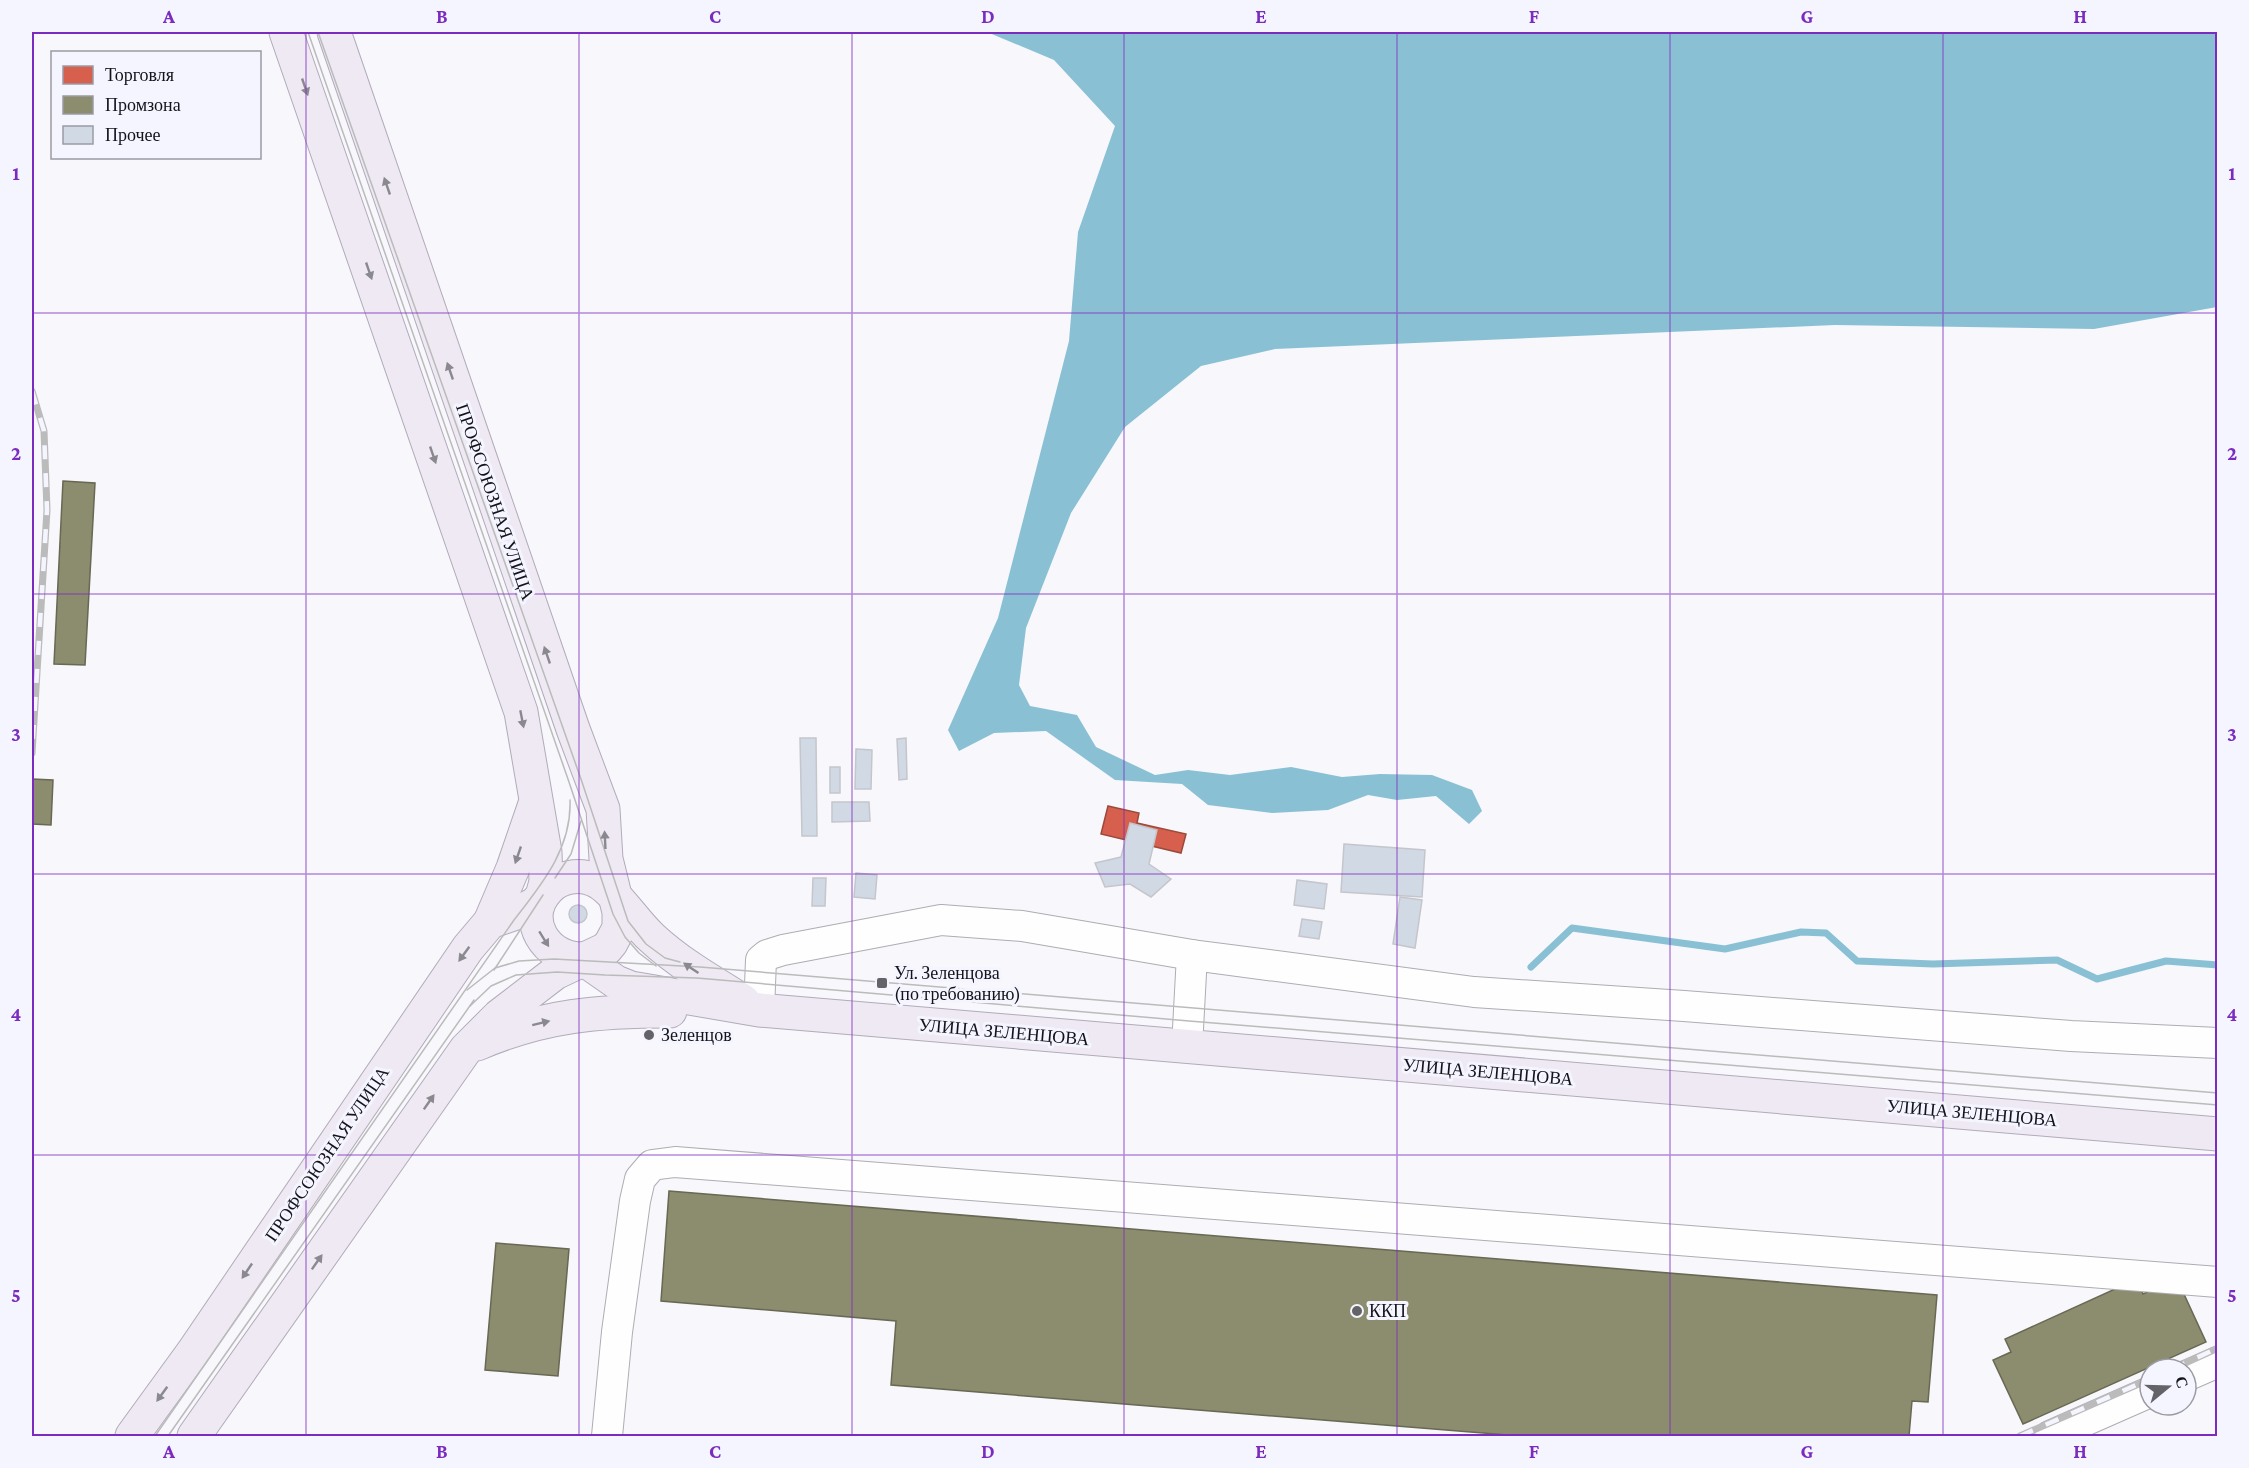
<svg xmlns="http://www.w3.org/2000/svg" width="2249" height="1468" font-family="'Crimson Pro',serif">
	<rect width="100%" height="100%" fill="#f7f7fc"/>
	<path fill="#8ac0d4" d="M987,32H2217V307L2094,329L1835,325L1275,349L1201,366L1125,427L1071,513L1026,628L1019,685L1030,706L1077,715L1096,747L1155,775L1188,770L1230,775L1291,767L1342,777L1380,774L1432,775L1472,790L1482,811L1469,824L1436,796L1397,800L1368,795L1328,810L1272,813L1208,805L1182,784L1115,780L1046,731L994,733L959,751L948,730L998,618L1069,341L1078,232L1115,126L1054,60Z"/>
	<path fill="#d6604d" stroke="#9c493d" stroke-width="1.5" d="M1108,806L1139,813L1137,823L1186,834L1181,853L1101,834Z"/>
	<g fill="#8c8c6e" stroke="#686854" stroke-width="1.5">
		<path d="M63,481L95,483L85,665L54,664Z"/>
		<path d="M32,779L53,780L51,825L32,824Z"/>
		<path d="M669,1191L1937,1295L1928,1402L1912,1401L1909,1436H1520L891,1385L896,1321L661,1301Z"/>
		<path d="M496,1243L569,1249L558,1376L485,1370Z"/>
		<path d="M2137,1279L2143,1294L2177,1279L2206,1342L2023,1424L1993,1360L2011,1352L2005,1339Z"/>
	</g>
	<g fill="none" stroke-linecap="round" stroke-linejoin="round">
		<path stroke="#8ac0d4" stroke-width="7" d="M1531,967L1572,928L1725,949L1801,932L1826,933L1857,961L1933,964L2057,960L2097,979L2166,961L2218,965"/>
	</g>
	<g fill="#d1d9e5" stroke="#c4c6cb" stroke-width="1.5">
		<path d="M800,738H816L817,836H802Z"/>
		<path d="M906,738L907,779L899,780L897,739Z"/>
		<path d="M856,749L872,750L871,789H855Z"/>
		<rect x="830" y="767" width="10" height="26"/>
		<path d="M832,802H869L870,821L832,822Z"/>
		<path d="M1130,823L1157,830L1149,864L1171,879L1151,897L1130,884L1105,887L1095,863L1121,857Z"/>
		<path d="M1344,844L1425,850L1422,897L1341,892Z"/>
		<path d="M856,873L877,875L875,899L854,897Z"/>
		<path d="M813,878H826L825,906H812Z"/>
		<path d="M1297,880L1327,884L1324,909L1294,905Z"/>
		<path d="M1400,897L1422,900L1415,948L1393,944Z"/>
		<circle cx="578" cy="914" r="9"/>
		<path d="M1302,919L1322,922L1319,939L1299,936Z"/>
	</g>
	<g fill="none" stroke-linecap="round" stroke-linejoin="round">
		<defs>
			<g id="minor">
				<path d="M759,1010L761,960L767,955L783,950L941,920L1022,926L1192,955L1474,992L1684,1006L2071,1036L2218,1043"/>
				<path d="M1187,1047L1192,955"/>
				<path d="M2186,1376L2218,1362"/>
				<path d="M607,1436L617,1332L635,1201L640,1179L652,1165L675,1162L2218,1282"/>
				<path d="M2050,1436L2150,1392"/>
			</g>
			<g id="major">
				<path d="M490,922L513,868L535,804"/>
				<path d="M583,959L616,982L631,988L759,1010L2218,1134"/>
				<path d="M583,959C546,960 520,919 548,889C559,877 579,873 594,880C614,888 634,922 652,938C679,963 712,982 743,1001"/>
				<path d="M477,1044C544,1015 599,1011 670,1011"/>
				<path d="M132,1436L193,1352L468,948L490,922L519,912L535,904L542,896L546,882L545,852L521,712L286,32"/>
				<path d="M194,1436L466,1049L499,1016L555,973L606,949L611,943L619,928V912L606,859L603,809L573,729L334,32"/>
			</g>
		</defs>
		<use href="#minor" stroke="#adadb2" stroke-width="32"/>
		<use href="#major" stroke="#b2abbb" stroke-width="35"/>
		<use href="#minor" stroke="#fefeff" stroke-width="30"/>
		<use href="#major" stroke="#eee9f2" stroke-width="33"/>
		<g stroke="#bbb" stroke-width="1.5">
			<path d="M308,32L569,782L613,914L625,937L639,953L656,966"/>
			<path d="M318,32L582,782L628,921L646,944L665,958L680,962"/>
			<path d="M555,878L571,854L581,821"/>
			<path d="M494,970L543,895"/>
			<path d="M467,990L495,968L519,961L554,959L700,967L2218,1093"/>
			<path d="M470,1006L491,986L516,975L557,972L605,975L697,978L1189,1021L2218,1105"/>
			<path d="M155,1436L514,920C542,884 572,848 570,800"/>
			<path d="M168,1436L474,1000"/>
		</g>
		<defs>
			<g id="rail">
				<path d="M32,391L44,431L47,510L32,753"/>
				<path d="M2172,1369L2218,1348"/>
				<path d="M2020,1436L2150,1379"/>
			</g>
		</defs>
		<use href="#rail" stroke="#bbb" stroke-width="7"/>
		<use href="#rail" stroke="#f4f5ff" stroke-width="4.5" stroke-dasharray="14" stroke-linecap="butt"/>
	</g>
	<defs><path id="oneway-solid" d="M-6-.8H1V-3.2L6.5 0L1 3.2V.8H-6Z" transform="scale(1.5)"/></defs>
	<g fill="#8b8990">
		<use href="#oneway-solid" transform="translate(305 87) rotate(71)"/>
		<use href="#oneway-solid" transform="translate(387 186) rotate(-109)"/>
		<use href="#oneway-solid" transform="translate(369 271) rotate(71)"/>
		<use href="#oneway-solid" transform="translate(450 371) rotate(-109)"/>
		<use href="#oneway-solid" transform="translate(433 455) rotate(71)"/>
		<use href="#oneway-solid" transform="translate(547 655) rotate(-109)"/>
		<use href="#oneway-solid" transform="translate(522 719) rotate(79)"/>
		<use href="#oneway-solid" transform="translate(605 840) rotate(-93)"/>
		<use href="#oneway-solid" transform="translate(518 855) rotate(109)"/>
		<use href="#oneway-solid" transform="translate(544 939) rotate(58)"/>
		<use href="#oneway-solid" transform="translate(464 954) rotate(126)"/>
		<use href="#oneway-solid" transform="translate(691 968) rotate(-146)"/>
		<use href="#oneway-solid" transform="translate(541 1023) rotate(-14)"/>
		<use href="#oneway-solid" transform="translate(429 1102) rotate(-55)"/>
		<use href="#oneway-solid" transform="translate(317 1262) rotate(-55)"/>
		<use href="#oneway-solid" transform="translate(247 1271) rotate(124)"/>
		<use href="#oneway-solid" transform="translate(162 1394) rotate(126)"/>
	</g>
	<path fill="none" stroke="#7b2cbf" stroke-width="1.5" stroke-opacity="0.55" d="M306,32V1436M579,32V1436M852,32V1436M1124,32V1436M1397,32V1436M1670,32V1436M1943,32V1436M32,313H2218M32,594H2218M32,874H2218M32,1155H2218"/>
	<g fill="#636368" stroke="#f4f5ff" stroke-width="2">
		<rect x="876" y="977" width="12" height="12" rx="3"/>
		<circle cx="649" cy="1035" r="6"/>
		<circle cx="1357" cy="1311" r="6"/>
	</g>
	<g text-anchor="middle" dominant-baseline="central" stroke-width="6" stroke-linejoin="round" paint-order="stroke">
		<g font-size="18" fill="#131319" stroke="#f4f5ff">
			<text transform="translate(495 502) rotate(71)">ПРОФСОЮЗНАЯ УЛИЦА</text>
			<text transform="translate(1004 1032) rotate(5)">УЛИЦА ЗЕЛЕНЦОВА</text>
			<text transform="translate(1488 1072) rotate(5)">УЛИЦА ЗЕЛЕНЦОВА</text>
			<text transform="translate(1972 1113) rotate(5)">УЛИЦА ЗЕЛЕНЦОВА</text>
			<text transform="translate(327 1154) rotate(-56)">ПРОФСОЮЗНАЯ УЛИЦА</text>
		</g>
		<g font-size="18" fill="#131319" stroke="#f4f5ff" text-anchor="start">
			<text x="894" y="973">Ул. Зеленцова<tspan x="894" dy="21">(по требованию)</tspan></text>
			<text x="661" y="1035">Зеленцов</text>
			<text x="1369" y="1311">ККП</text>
		</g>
	</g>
	<rect width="2249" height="1468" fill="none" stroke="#f4f5ff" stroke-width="66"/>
	<rect x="51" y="51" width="210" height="108" fill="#f4f5ff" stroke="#9a9ba3" stroke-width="1.5"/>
	<rect x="63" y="66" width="30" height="18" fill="#d6604d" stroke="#9a9ba3" stroke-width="1.5"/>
	<text x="105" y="81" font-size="18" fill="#131319">Торговля</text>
	<rect x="63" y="96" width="30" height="18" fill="#8c8c6e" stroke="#9a9ba3" stroke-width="1.5"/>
	<text x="105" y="111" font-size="18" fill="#131319">Промзона</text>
	<rect x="63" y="126" width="30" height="18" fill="#d1d9e5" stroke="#9a9ba3" stroke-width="1.5"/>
	<text x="105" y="141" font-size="18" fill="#131319">Прочее</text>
	<g transform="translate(2168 1387) rotate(71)"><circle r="28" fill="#f4f5ff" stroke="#9a9ba3" stroke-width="1.5"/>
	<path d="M0-4.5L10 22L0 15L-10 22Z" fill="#636368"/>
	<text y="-9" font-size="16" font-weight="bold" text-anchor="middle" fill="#131319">С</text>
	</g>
	<rect x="33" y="33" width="2183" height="1402" fill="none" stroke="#7b2cbf" stroke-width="2"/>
	<g font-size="20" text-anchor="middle" font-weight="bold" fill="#7b2cbf">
		<text x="169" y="23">A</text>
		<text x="442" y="23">B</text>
		<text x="715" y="23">C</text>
		<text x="988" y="23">D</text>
		<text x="1261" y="23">E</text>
		<text x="1534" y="23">F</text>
		<text x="1807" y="23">G</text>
		<text x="2080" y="23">H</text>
		<text x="16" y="180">1</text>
		<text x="2232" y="180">1</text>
		<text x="16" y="460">2</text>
		<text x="2232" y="460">2</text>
		<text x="16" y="741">3</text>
		<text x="2232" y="741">3</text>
		<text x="16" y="1021">4</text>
		<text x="2232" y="1021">4</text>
		<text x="16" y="1302">5</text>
		<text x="2232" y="1302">5</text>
		<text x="169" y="1458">A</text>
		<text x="442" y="1458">B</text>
		<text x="715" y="1458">C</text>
		<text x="988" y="1458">D</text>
		<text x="1261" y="1458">E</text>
		<text x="1534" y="1458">F</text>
		<text x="1807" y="1458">G</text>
		<text x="2080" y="1458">H</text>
	</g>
</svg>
